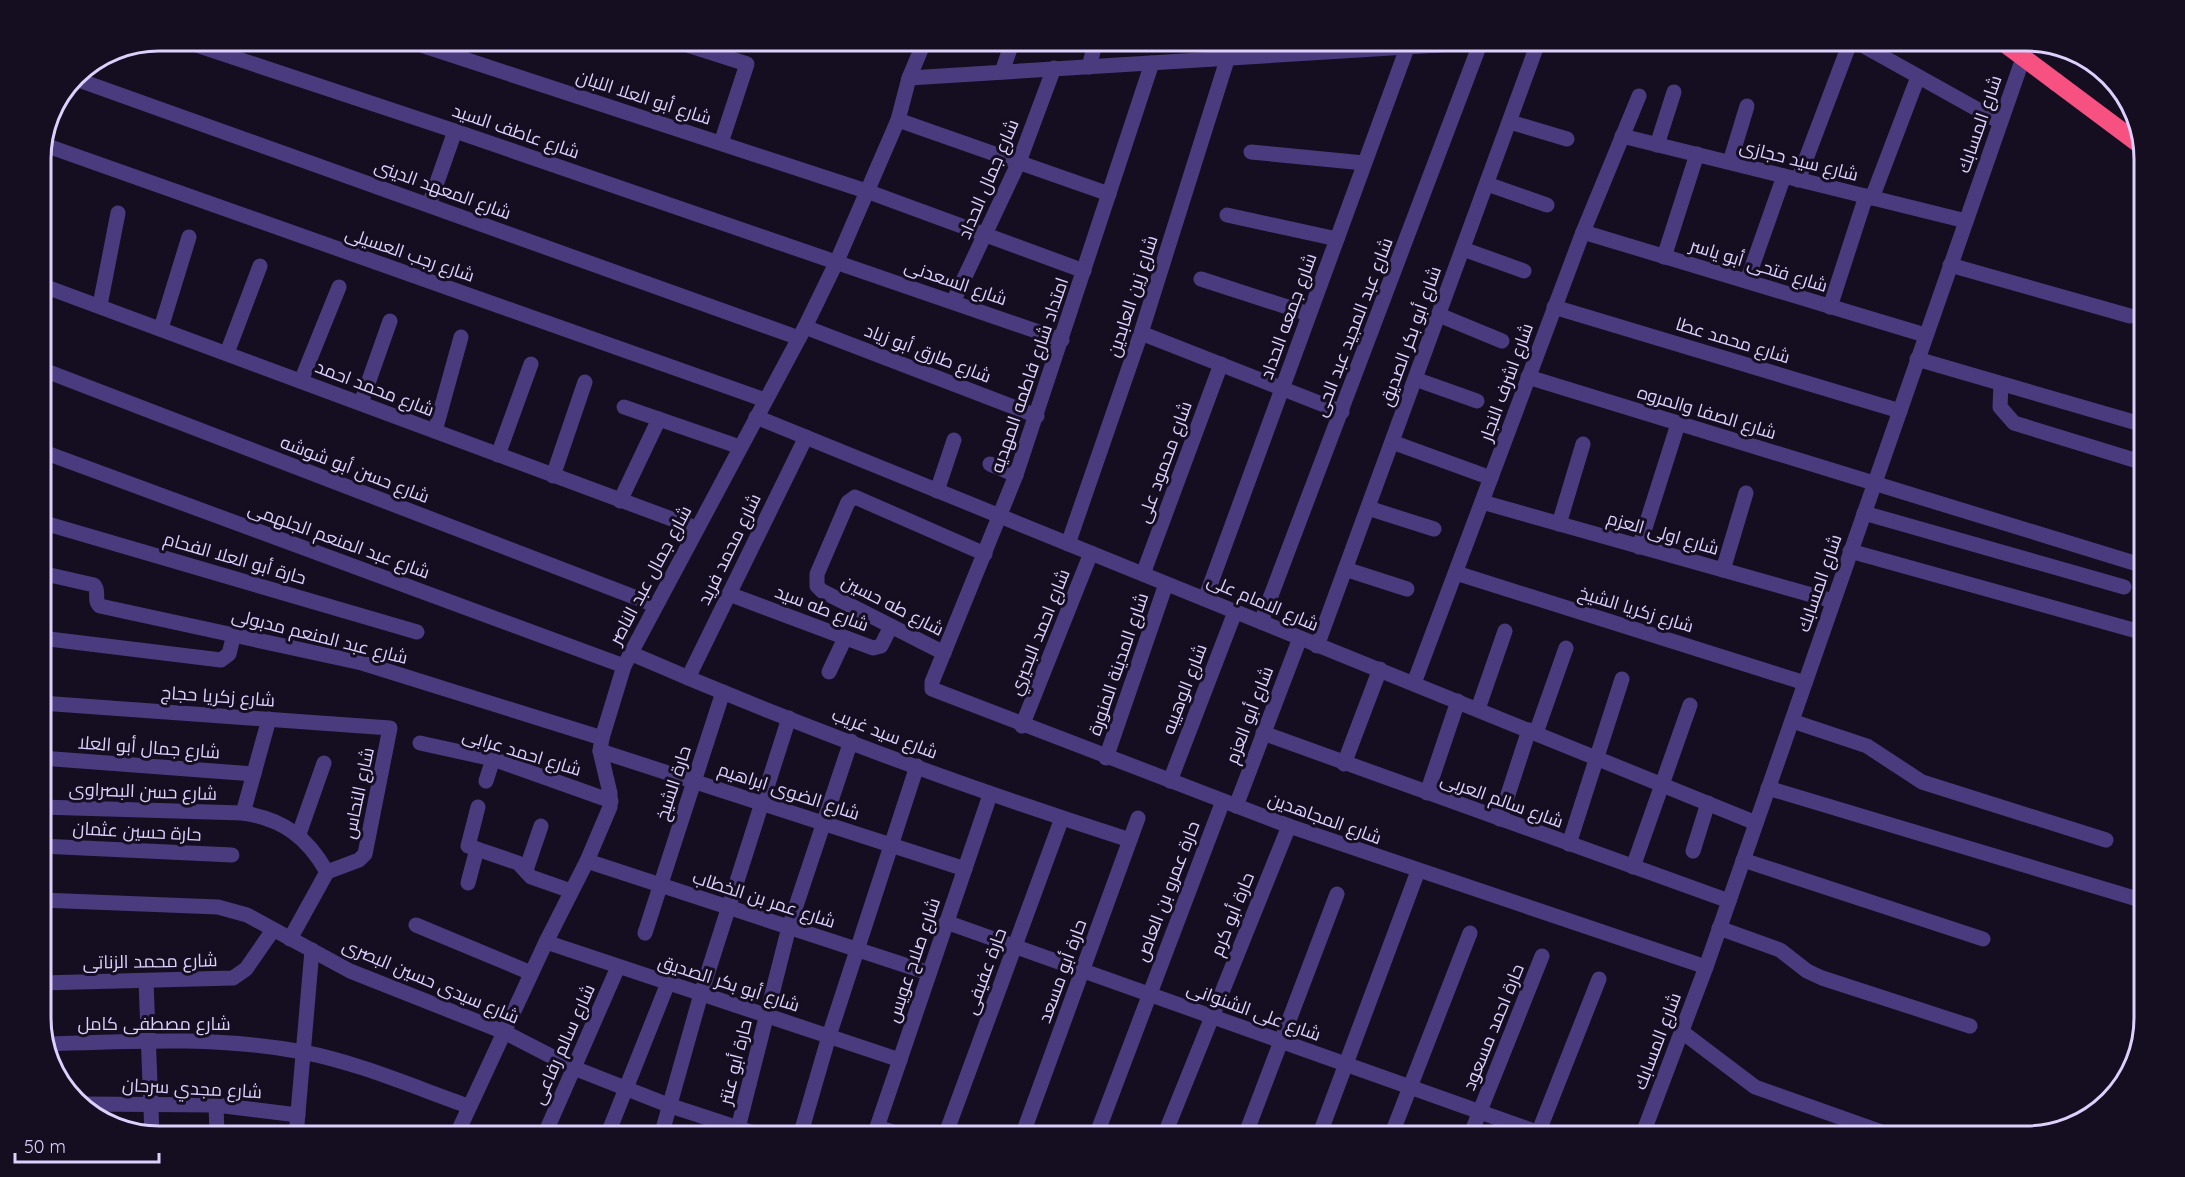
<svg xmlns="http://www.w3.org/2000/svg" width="2185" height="1177" font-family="Quicksand,Cairo,sans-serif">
	<rect width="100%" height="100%" fill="#150e21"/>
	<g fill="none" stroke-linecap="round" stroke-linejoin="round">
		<g stroke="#4a3b7e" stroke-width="15">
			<path d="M181,40L455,131L1062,340"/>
			<path d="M406,40L869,192L1084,271"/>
			<path d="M672,40L747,64L721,143"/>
			<path d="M1853,40L2000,122"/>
			<path d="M1152,63L1016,475L932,682V689L1289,826L1706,967"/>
			<path d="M1089,67L1096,40"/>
			<path d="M1002,72L1013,40"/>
			<path d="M73,78L799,338"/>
			<path d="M909,78L1520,40"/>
			<path d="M898,120L1109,194"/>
			<path d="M1510,122L1567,139"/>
			<path d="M1622,136L1966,221"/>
			<path d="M42,144L765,400"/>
			<path d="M1657,145L1674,92"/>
			<path d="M1251,152L1364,163"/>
			<path d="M1730,162L1747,106"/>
			<path d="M1798,180L1851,40"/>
			<path d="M1487,184L1547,205"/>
			<path d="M1872,198L1918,77"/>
			<path d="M429,205L455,131"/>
			<path d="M1227,215L1337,239"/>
			<path d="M1583,232L1925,335"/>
			<path d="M1463,249L1524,271"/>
			<path d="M1664,257L1697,154"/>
			<path d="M1950,265L2130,316"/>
			<path d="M1201,279L1309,314"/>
			<path d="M1747,281L1784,176"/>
			<path d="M41,285L696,528"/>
			<path d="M953,302L1019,162L1054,68"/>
			<path d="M100,305L118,213"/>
			<path d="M1554,307L1900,411"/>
			<path d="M1830,307L1866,196"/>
			<path d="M1439,315L1502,341"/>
			<path d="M805,327L1037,416"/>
			<path d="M161,328L189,237"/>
			<path d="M1141,333L1342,412"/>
			<path d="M227,353L260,266"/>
			<path d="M1917,359L2144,425"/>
			<path d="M41,369L655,605"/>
			<path d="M1528,377L2144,566"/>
			<path d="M1415,379L1477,401"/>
			<path d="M301,381L339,287"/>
			<path d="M2001,384L2000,407L2014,423L2144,463"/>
			<path d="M361,403L390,321"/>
			<path d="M624,407L740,447"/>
			<path d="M756,417L1756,823"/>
			<path d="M435,431L461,337"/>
			<path d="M1392,442L1491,478"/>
			<path d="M41,451L624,666"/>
			<path d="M498,455L531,364"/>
			<path d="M990,464L1016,475"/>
			<path d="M553,476L585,382"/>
			<path d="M937,491L954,440"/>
			<path d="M620,501L659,419"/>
			<path d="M1482,502L1833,601"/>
			<path d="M1368,508L1434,529"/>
			<path d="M1864,513L2124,587"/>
			<path d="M41,522L417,632"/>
			<path d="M1559,524L1583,444"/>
			<path d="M1068,544L1141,333L1227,60"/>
			<path d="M1639,547L1678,424"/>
			<path d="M1850,551L2144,633"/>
			<path d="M1345,569L1407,589"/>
			<path d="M1723,570L1746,493"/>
			<path d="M41,573L94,585C100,591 93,600 100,606L362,663L602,738"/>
			<path d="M1456,573L1805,683"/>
			<path d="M1143,574L1221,364"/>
			<path d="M729,594L873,648L881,646L891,626"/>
			<path d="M1205,599L1407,48L1384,40"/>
			<path d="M1261,622L1480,44"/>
			<path d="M41,638L221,660L229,654L234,634"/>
			<path d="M1317,646L1539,40"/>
			<path d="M630,653C793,724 961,786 1130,840"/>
			<path d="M944,653L822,591L817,586V574L848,502L855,497L985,554"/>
			<path d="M829,672L845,638"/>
			<path d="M688,678L806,437"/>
			<path d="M1414,683L1583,232L1639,96"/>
			<path d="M41,703L390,728L365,854L359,860L327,872L290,939"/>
			<path d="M1478,709L1505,631"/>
			<path d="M1792,721L1867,746L1922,782L2106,840"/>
			<path d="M1022,726L1091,553"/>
			<path d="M1263,733L1729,901"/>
			<path d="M1536,733L1566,648"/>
			<path d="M420,743L493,759L611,801"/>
			<path d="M600,751L965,869"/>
			<path d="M41,758L254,774"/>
			<path d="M1106,758L1166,584"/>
			<path d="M1344,764L1380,669"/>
			<path d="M486,781L493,759"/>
			<path d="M1170,781L1235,612"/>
			<path d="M1768,788L2144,901"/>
			<path d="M1427,793L1458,701"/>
			<path d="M1236,806L1300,638"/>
			<path d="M41,807L243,813C283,819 307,837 327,872"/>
			<path d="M478,807L468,846L518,863L531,877L571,891"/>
			<path d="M243,813L269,719"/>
			<path d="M1500,819L1529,730"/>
			<path d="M299,834L324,763"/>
			<path d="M1569,844L1622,679"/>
			<path d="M41,846L232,855"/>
			<path d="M1693,851L1708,803"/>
			<path d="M1743,860L1983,939"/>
			<path d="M587,861L929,973"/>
			<path d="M1633,867L1690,705"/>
			<path d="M526,870L541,826"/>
			<path d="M468,883L477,849"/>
			<path d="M41,900L218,907L247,915L350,971L504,1032L574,1068L668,1105L763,1136"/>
			<path d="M946,922L1548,1136"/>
			<path d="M416,925L531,973"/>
			<path d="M1719,928L1780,950L1807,971L1822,978L1970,1026"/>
			<path d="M645,933L723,692"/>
			<path d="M546,942L900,1060"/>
			<path d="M146,981L152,1135"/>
			<path d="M41,983L233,978L246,969L273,930"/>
			<path d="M1681,1031L1755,1087L1893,1136"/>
			<path d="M47,1044C134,1041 216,1036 303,1052C359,1063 414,1087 468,1106"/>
			<path d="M84,1104L216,1105L298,1115"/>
			<path d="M216,1105L217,1136"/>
			<path d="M878,1127L905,1136"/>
			<path d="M296,1136L312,950"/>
			<path d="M456,1136L546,942L587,861L610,807V793L600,751L602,738L624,666L805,327L837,261L898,120L909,78L925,40"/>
			<path d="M544,1136L618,967"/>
			<path d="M607,1136L668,983"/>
			<path d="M661,1136L701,994L789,718"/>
			<path d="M736,1136L789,927L851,741"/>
			<path d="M800,1136L829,1036L917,766"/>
			<path d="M874,1136L990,795"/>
			<path d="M945,1136L1062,818"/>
			<path d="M1022,1136L1138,818"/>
			<path d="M1096,1136L1223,801"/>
			<path d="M1164,1136L1289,826"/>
			<path d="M1245,1136L1337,894"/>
			<path d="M1319,1136L1418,871"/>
			<path d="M1391,1136L1470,933"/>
			<path d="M1470,1136L1542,956"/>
			<path d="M1537,1136L1599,979"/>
			<path d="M1642,1136L1706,967L2029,41"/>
		</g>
		<path stroke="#f75182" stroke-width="18" d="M2056,82L2143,147"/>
		<path stroke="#f75182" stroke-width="18" d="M2000,40L2056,82"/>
	</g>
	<g text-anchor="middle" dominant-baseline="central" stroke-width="6" stroke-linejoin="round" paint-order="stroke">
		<g font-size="18" fill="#ddd0fd" stroke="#150e21">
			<text transform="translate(644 97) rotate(18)">شارع أبو العلا اللبان</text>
			<text transform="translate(1979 124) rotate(-71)">شارع المسابك</text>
			<text transform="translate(516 131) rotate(19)">شارع عاطف السيد</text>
			<text transform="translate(1799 160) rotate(14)">شارع سيد حجازى</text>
			<text transform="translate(988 179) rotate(-67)">شارع جمال الحداد</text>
			<text transform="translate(443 189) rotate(20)">شارع المعهد الدينى</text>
			<text transform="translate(410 254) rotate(19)">شارع رجب العسيلى</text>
			<text transform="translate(1759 265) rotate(17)">شارع فتحى أبو ياسر</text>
			<text transform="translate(956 282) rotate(19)">شارع السعدنى</text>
			<text transform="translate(1132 296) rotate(-72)">شارع زين العابدين</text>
			<text transform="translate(1288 316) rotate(-70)">شارع جمعه الحداد</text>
			<text transform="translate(1353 327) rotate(-69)">شارع عبد المجيد عبد الحى</text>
			<text transform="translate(1410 336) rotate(-70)">شارع أبو بكر الصديق</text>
			<text transform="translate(1733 340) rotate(17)">شارع محمد عطا</text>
			<text transform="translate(928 353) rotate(21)">شارع طارق أبو زياد</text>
			<text transform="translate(1029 375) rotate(-71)">امتداد شارع فاطمه المهديه</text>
			<text transform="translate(1506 382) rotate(-70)">شارع اشرف النجار</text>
			<text transform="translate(375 388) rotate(21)">شارع محمد احمد</text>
			<text transform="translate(1707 412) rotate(17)">شارع الصفا والمروه</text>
			<text transform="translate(1164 462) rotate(-70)">شارع محمود على</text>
			<text transform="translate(355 469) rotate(21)">شارع حسن أبو شوشه</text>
			<text transform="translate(1663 533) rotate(16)">شارع اولى العزم</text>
			<text transform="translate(339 540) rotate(20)">شارع عبد المنعم الجلهمى</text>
			<text transform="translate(729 549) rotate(-64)">شارع محمد فريد</text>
			<text transform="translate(235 558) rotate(16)">حارة أبو العلا الفحام</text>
			<text transform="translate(650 575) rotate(-62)">شارع جمال عبد الناصر</text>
			<text transform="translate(1819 583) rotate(-71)">شارع المسابك</text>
			<text transform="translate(1263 602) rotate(23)">شارع الامام على</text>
			<text transform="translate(893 605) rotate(27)">شارع طه حسين</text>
			<text transform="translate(822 608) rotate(21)">شارع طه سيد</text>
			<text transform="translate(1636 609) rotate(17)">شارع زكريا الشيخ</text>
			<text transform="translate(1039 632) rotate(-68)">شارع احمد البحيري</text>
			<text transform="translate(320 636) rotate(14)">شارع عبد المنعم مدبولى</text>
			<text transform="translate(1118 664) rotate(-71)">شارع المدينة المنورة</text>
			<text transform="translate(1184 689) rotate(-69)">شارع الوهيبه</text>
			<text transform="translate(218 696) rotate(4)">شارع زكريا حجاج</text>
			<text transform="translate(1249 715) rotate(-69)">شارع أبو العزم</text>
			<text transform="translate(885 733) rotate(21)">شارع سيد غريب</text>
			<text transform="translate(149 747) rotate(4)">شارع جمال أبو العلا</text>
			<text transform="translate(522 752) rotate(17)">شارع احمد عرابى</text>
			<text transform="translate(673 783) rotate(-72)">حارة الشيخ</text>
			<text transform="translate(143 791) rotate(2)">شارع حسن البصراوى</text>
			<text transform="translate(789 791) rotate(18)">شارع الضوى ابراهيم</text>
			<text transform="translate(358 793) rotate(-78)">شارع النحاس</text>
			<text transform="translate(1502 800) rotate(20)">شارع سالم العربى</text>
			<text transform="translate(1325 818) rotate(20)">شارع المجاهدين</text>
			<text transform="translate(137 831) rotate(3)">حارة حسين عثمان</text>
			<text transform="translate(1167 891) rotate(-69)">حارة عمرو بن العاص</text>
			<text transform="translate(764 899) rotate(18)">شارع عمر بن الخطاب</text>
			<text transform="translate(1232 914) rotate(-68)">حارة أبو كرم</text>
			<text transform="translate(913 960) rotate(-71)">شارع صلاح عويس</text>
			<text transform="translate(150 961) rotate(-1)">شارع محمد الزناتى</text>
			<text transform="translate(985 971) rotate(-70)">حارة عفيفى</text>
			<text transform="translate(1062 971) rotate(-70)">حارة أبو مسعد</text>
			<text transform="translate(431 981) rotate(23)">شارع سيدى حسين البصرى</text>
			<text transform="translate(729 983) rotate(18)">شارع أبو بكر الصديق</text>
			<text transform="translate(1254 1011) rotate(20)">شارع على الشنوانى</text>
			<text x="154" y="1023">شارع مصطفى كامل</text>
			<text transform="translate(1493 1027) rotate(-68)">حارة احمد مسعود</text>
			<text transform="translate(1657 1041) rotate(-69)">شارع المسابك</text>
			<text transform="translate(563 1044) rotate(-66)">شارع سالم رفاعى</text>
			<text transform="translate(735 1062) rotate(-76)">حارة أبو عنتر</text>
			<text transform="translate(192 1088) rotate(3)">شارع مجدي سرحان</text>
		</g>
	</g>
	<path d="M0 0H2185V1177H0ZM159 51H2026A108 108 0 0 1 2134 159V1018A108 108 0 0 1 2026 1126H159A108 108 0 0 1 51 1018V159A108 108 0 0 1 159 51Z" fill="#150e21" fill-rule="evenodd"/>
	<path fill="none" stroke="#ddd0fd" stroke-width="3" d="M159 51H2026A108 108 0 0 1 2134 159V1018A108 108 0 0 1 2026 1126H159A108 108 0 0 1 51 1018V159A108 108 0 0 1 159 51Z"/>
	<path d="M15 1153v9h144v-9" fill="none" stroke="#ddd0fd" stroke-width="3"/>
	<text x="24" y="1153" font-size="18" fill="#ddd0fd" stroke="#150e21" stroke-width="4.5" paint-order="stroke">50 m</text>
</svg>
